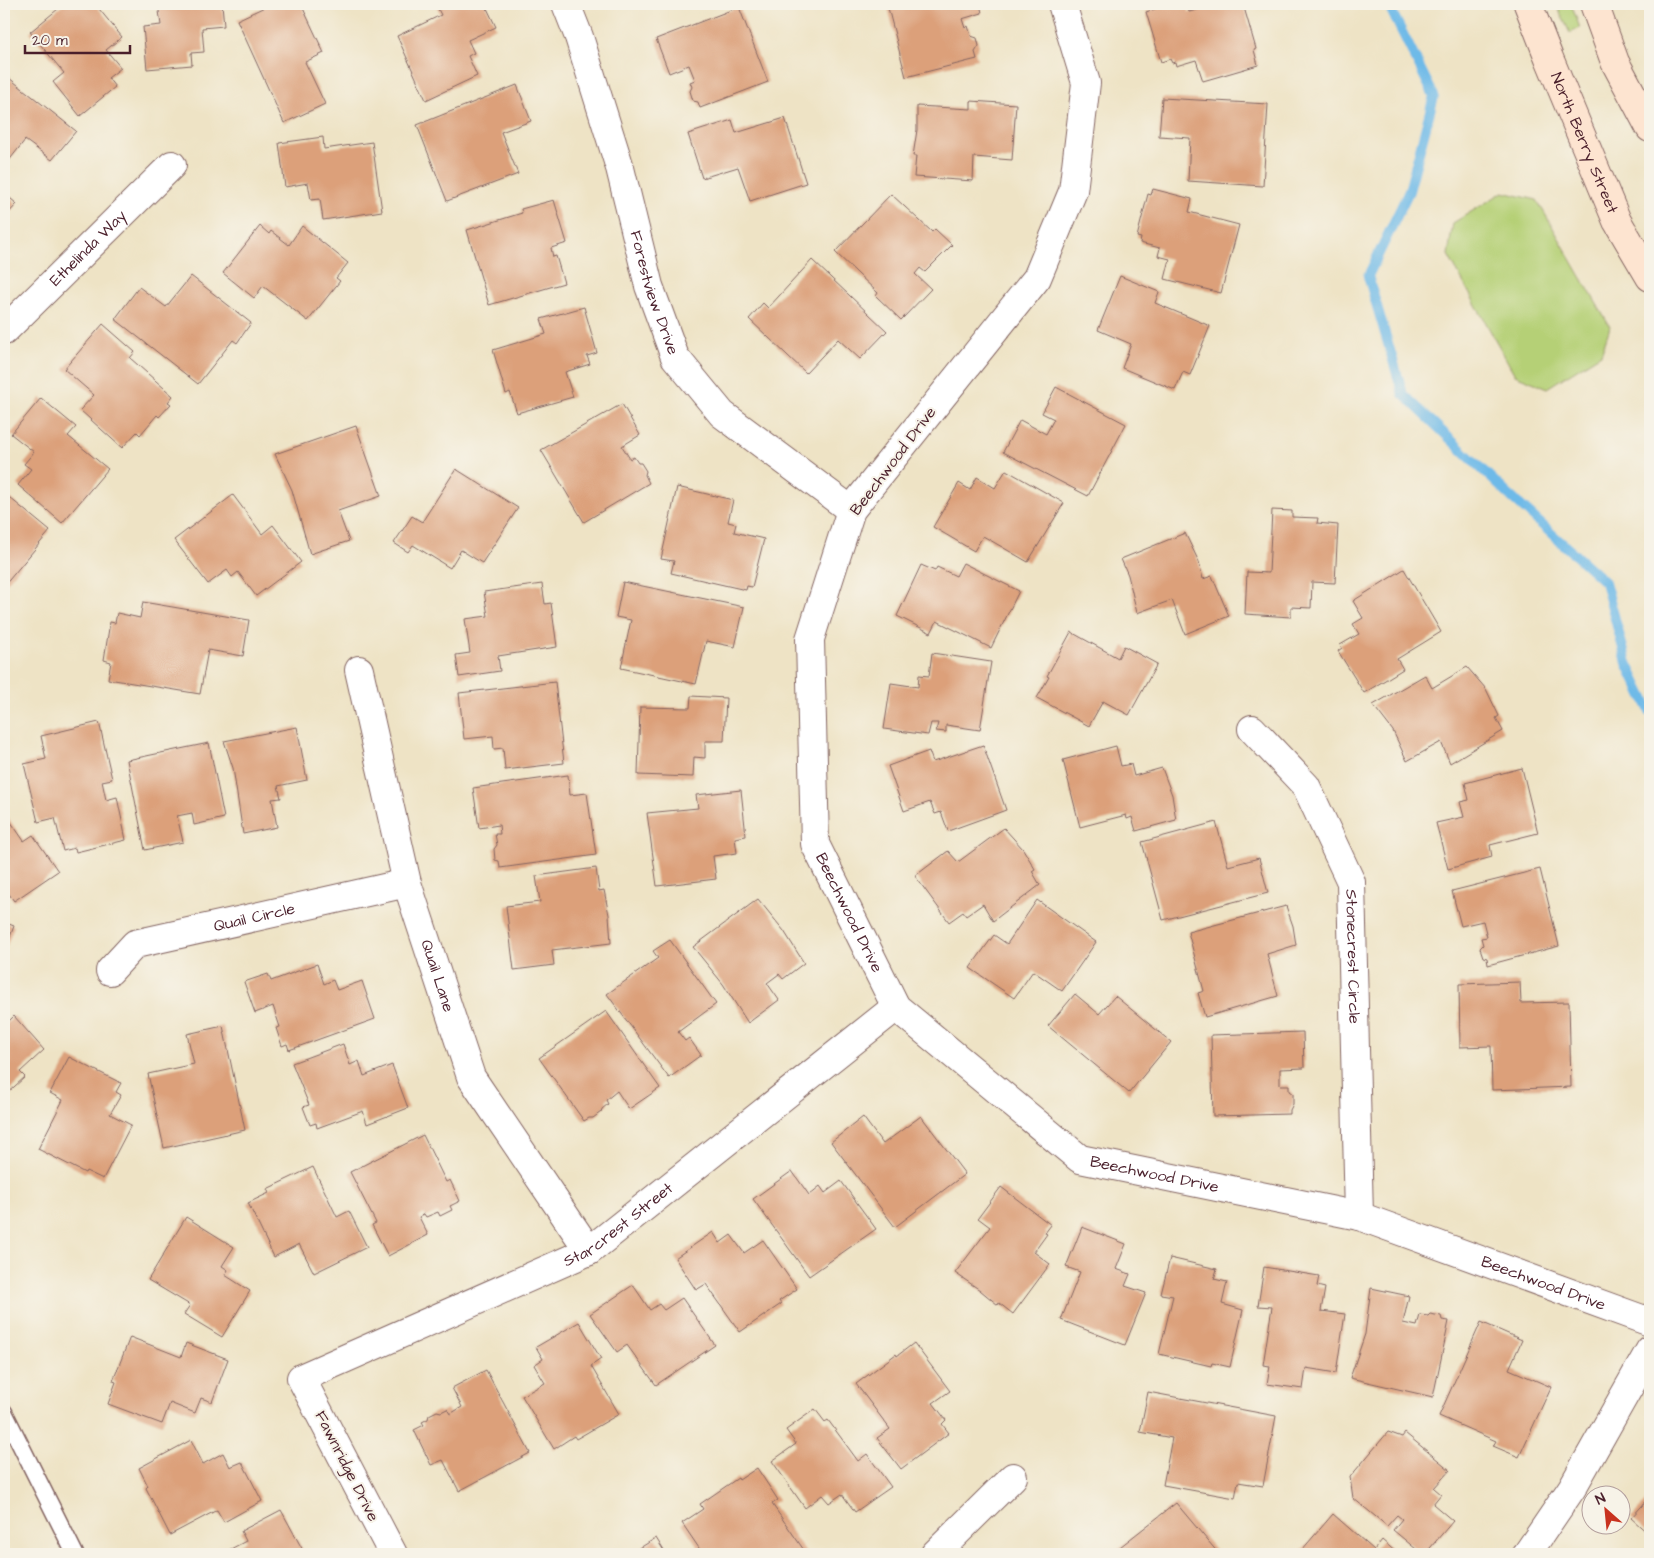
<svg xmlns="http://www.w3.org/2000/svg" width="1654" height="1558" font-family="'Architects Daughter',sans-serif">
	<rect width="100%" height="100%" fill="#f7f3e8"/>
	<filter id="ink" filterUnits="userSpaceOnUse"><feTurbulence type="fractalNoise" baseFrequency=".02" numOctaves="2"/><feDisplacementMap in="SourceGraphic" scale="10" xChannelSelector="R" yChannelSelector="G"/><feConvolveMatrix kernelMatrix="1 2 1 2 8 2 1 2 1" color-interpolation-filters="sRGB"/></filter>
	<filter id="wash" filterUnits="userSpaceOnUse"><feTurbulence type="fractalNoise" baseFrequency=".0096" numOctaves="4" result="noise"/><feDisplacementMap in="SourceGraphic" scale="20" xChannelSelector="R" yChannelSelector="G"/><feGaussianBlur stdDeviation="1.12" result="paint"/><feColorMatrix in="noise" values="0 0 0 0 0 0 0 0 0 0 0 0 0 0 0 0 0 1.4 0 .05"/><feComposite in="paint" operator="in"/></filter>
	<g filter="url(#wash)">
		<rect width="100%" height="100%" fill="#eee3c5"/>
		<g fill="#b5d076" stroke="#807850">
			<path d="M1556,4H1571L1580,28L1570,33Z"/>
			<path d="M1503,192L1537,200L1610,327L1601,354L1547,388L1515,375L1448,255L1453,223Z"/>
		</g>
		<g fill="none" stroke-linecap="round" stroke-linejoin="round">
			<path stroke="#6ebae8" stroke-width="10" d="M1388,4L1434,96L1409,191L1368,276L1403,394L1510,496L1605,582L1627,663L1650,711"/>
		</g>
		<g id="blocks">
			<g fill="#dca07a">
				<path d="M64,4H95L122,37L106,50L121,68L108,78L115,87L80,116L53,82L64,73L30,32Z"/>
				<path d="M158,4H222L224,26L202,28L204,52L191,53L192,65L147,69L143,27L161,25Z"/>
				<path d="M271,4H301L324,53L305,62L325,104L284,123L237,20Z"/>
				<path d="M383,4H397L386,9Z"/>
				<path d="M439,4H485L496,27L468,40L474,53L468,56L477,76L426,100L397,36L441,15L436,5Z"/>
				<path d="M887,4H980L982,13L962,19L965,28L968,26L971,36L977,38L979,46L975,52L977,59L906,77Z"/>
				<path d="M1169,4H1187L1189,12L1219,4H1243L1256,49L1254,50L1258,65L1203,81L1196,60L1176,66L1175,62L1172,63L1170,59L1161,62L1146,12Z"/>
				<path d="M739,7L768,82L700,108L698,102L693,101L690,91L692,87L690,82L695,80L689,65L669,73L656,39Z"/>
				<path d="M4,74L76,131L52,160L25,140L4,167Z"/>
				<path d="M517,85L531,121L501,132L518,174L447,201L417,125Z"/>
				<path d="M1162,98L1268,104L1263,186L1188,181L1190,138L1159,136Z"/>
				<path d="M971,101L1016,104L1012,160L974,157L973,181L914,177L916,156H913L917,130V106L971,109Z"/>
				<path d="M785,118L806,183L750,201L738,167L702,178L688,134L732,120L736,133Z"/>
				<path d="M323,137L324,149L372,142L382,211L323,220L320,199L311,200L308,183L285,187L279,143Z"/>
				<path d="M1153,189L1192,199L1189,212L1239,225L1221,293L1165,279L1170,259L1158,256L1160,248L1140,243L1141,238L1137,237L1148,194L1151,195Z"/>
				<path d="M4,193L17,204L4,218Z"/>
				<path d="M891,194L932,232L935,229L952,245L925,272L920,268L915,274L931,289L901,320L876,296L878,293L835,252Z"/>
				<path d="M554,200L567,243L551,248L553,257L556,256L564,283L489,305L467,230L522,213L521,209Z"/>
				<path d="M260,226L269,234L271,231L289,245L302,226L348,263L336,278L340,281L308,321L263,286L254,298L223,273Z"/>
				<path d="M812,260L887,331L860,359L838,339L806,373L749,319L763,303L768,308Z"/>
				<path d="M191,276L251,323L237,343L233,340L198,384L115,319L139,287L166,307Z"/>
				<path d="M1120,276L1159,292L1155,303L1210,326L1190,375L1183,372L1175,390L1122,368L1131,344L1098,330Z"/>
				<path d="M584,307L597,353L587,356L590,364L565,372L573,397L517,413L510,392L506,394L493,350L546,334L541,319Z"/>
				<path d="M103,324L135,352L130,358L173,396L168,402L171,404L159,417L157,415L140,435L137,432L122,448L80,410L94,395L64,369Z"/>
				<path d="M1056,387L1126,424L1088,496L1003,452L1020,420L1046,434L1054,419L1042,413Z"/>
				<path d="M41,398L76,427L68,436L108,469L62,523L18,485L31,469L24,464L34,452L11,434Z"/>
				<path d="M622,404L640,435L622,446L630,459L634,457L638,463H641L646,471L645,475L649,483L584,522L541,450Z"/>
				<path d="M356,426L381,496L338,511L349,541L310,554L292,490L275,454Z"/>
				<path d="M456,469L518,508L482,563L461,550L450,568L413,545L408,552L394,543L412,516L422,522Z"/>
				<path d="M1006,470L1064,503L1028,562L983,536L974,551L933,527L959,483L970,490L977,477L995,488Z"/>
				<path d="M677,487L733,500L728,522L736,524L734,532L764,539L752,587L747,586L746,590L671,573L674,561L661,559Z"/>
				<path d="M4,493L50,531L4,586Z"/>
				<path d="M233,495L262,534L273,525L301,562L256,596L238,572L232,577L227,570L208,584L174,540Z"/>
				<path d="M1272,510L1292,511V517L1318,518L1317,523L1338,525L1335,583L1312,582L1311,608L1291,607V617L1245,614L1247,572L1269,573Z"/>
				<path d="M1185,533L1199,562L1203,579L1212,576L1229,616L1185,634L1172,600L1137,613L1128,575L1121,559Z"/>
				<path d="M963,563L1019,591L991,648L937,621L931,633L897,616L921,565L935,571L937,567L956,576Z"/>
				<path d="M1404,569L1441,632L1397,659L1403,669L1364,693L1338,651L1342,648L1340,645L1359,634L1353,624L1363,618L1353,601Z"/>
				<path d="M623,582L744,607L735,647L706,641L696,684L621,668L631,620L616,617Z"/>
				<path d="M542,584L545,604L551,603L557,647L498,656L500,671L459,677L456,655L470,653L465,619L488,616L484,592Z"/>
				<path d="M143,602L249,620L243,656L208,650L200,694L108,679L111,662L104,660L110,622L115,623L117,613L140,618Z"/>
				<path d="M1071,632L1118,658L1124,646L1157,664L1129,715L1103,701L1089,726L1037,698L1049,677L1047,676Z"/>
				<path d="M932,653L991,662L980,730L946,725V732L936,731L938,723H931L928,735L884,729L891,683L918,687L919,675L929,676Z"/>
				<path d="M1467,667L1486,689L1499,716L1496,718L1503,731L1450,763L1441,742L1407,761L1393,731L1373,705L1425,675L1432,688Z"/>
				<path d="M555,682L564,763L505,770L503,748L494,749L493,736L464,739L459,693Z"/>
				<path d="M691,696L726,698L724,741H705V758L694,757L693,777L638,775L640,707L690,708Z"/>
				<path d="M99,722L112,779L102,781L106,800L117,797L126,840L76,852L75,848L63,851L55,818L38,822L24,764L46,759L41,736Z"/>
				<path d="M297,727L307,780L278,786L281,798L272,799L277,827L243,834L233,768L224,741Z"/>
				<path d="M209,743L224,818L194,825L192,813L177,816L183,842L145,850L127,760Z"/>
				<path d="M983,745L1006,810L948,831L941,812L935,814L930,802L904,811L888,766L929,751L933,762Z"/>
				<path d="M1116,746L1121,766L1131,764L1134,776L1162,768L1172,795L1176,820L1136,831L1132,817L1127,819L1126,815L1080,827L1063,760Z"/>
				<path d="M1522,768L1538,833L1490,845L1492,857L1448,869L1436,823L1464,817L1460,802L1469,800L1465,783Z"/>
				<path d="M568,775L570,795L587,793L596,855L500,868L499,861L495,860L494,849L497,845L495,834H500L499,825L479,828L473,788Z"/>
				<path d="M741,790L746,836L735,838L737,853L713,856L716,879L657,886L647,813L698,808L696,795Z"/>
				<path d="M4,812L24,841L33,835L58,871L14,901L4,887Z"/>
				<path d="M1216,822L1228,866L1259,858L1268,893L1163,920L1142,842Z"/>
				<path d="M1004,828L1023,849L1035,869L1032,871L1040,885L993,921L983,904L966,916L963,912L949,922L915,876L948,851L958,862Z"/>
				<path d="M596,868L599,891L604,890L609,915L611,943L552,950L554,965L514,970L506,906L540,902L536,876Z"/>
				<path d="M1540,869L1559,946L1488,965L1487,958L1483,957L1480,948L1483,945L1481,938L1487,937L1483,921L1461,926L1452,891Z"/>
				<path d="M758,899L784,931L804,963L783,979L779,974L767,983L779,1000L748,1023L723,984L693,947Z"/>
				<path d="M1037,900L1096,942L1062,991L1033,971L1014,998L970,968L994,935L1007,944Z"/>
				<path d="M1286,906L1293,926L1296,945L1267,954L1278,996L1205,1017L1198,993L1204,991L1188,932Z"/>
				<path d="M4,922L14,926L4,953Z"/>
				<path d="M670,940L716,1004L678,1032L685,1041L689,1038L701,1055L669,1078L607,994L658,958L653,951Z"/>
				<path d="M317,964L324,984L333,980L337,990L362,981L375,1019L289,1050L287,1044L282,1046L276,1028L280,1027L273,1006L255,1013L244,982L268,974L271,981Z"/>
				<path d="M1520,982L1521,1003L1569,1002L1571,1087L1492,1090L1491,1046L1460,1047L1459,984Z"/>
				<path d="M1075,994L1099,1014L1115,996L1171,1042L1129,1093L1048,1026Z"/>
				<path d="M606,1011L660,1088L629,1109L617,1091L606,1100L608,1104L602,1109L601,1112L593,1118H589L584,1121L539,1058Z"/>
				<path d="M14,1016L44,1050L20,1072L25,1077L4,1096V1026Z"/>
				<path d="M223,1026L245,1130L164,1148L148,1074L194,1064L187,1034Z"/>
				<path d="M1303,1032L1304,1068L1280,1069V1085H1289V1091L1293,1094V1104L1290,1110V1114L1213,1116L1211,1035Z"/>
				<path d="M343,1044L350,1065L359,1061L364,1076L392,1065L408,1108L367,1124L363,1111L317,1128L316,1123L310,1125L303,1107L309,1105L292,1063Z"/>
				<path d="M69,1057L121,1083L116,1092L121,1095L110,1114L131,1125L103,1179L86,1171L85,1173L38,1149L63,1100L50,1093Z"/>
				<path d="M921,1116L965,1174L895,1227L831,1142L863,1117L883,1144Z"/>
				<path d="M423,1135L446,1182L450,1180L460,1201L450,1206L452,1210L440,1216L438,1212L426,1217L424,1214L419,1217L428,1235L388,1256L372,1225L376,1223L350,1172Z"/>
				<path d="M313,1167L337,1217L349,1211L367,1247L314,1273L299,1244L274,1257L248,1203L269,1193L267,1189Z"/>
				<path d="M792,1171L809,1195L820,1186L825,1193L841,1181L876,1229L809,1276L753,1199Z"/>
				<path d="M1001,1187L1051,1225L1045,1233L1047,1234L1034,1252L1050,1264L1013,1314L999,1303L998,1305L980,1290L955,1273L990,1227L978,1218Z"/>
				<path d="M186,1217L234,1247L222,1266L228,1270L225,1275L250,1291L222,1337L184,1314L190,1305L148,1280Z"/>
				<path d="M1082,1227L1126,1244L1116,1269L1130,1274L1125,1286L1146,1293L1125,1345L1061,1320L1080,1272L1066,1267Z"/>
				<path d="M713,1232L720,1243L731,1235L744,1253L763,1240L797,1289L779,1301L781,1304L740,1332L706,1284L696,1290L675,1258Z"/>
				<path d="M1170,1258L1217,1269L1214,1279L1227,1282L1222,1304L1243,1310L1230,1367L1212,1363L1211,1366L1159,1354L1173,1296L1161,1294Z"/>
				<path d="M1264,1267L1319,1276L1317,1286L1325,1288L1321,1311L1345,1314L1336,1373L1306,1368L1303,1389L1267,1384L1270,1366L1263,1365L1272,1307L1258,1306Z"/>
				<path d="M633,1285L650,1310L659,1304L664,1310L682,1298L715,1345L656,1385L627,1345L617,1352L590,1314Z"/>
				<path d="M1371,1288L1409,1296L1403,1323L1417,1326L1420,1315L1428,1316L1430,1314L1441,1316L1442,1320L1449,1321L1433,1397L1350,1378L1365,1334Z"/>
				<path d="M579,1322L601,1359L591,1366L619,1414L576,1439L574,1436L554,1449L522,1396L545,1383L534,1365L543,1359L536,1347Z"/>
				<path d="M1481,1322L1522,1340L1509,1369L1551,1387L1519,1457L1493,1446L1496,1441L1439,1416Z"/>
				<path d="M130,1337L181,1357L186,1343L228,1359L212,1402L201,1398L195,1413L170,1403L162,1424L108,1404L116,1382L113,1381Z"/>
				<path d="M914,1343L950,1391L933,1403L946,1420L942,1424L949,1433L901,1469L877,1438L890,1429L856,1384L896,1354L897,1356Z"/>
				<path d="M486,1370L530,1453L459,1491L443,1460L431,1465L414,1430L424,1425L422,1422L428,1419L429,1415L437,1411L441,1412L447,1409L450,1414L462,1407L452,1388Z"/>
				<path d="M1148,1392L1276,1416L1263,1486L1238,1482L1235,1498L1163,1485L1172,1438L1140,1432Z"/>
				<path d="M815,1409L825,1422L828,1420L858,1461L867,1454L891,1487L855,1512L842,1494L829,1503L822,1495L805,1508L772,1461L796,1444L786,1430Z"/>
				<path d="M1388,1432L1402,1437L1405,1433L1450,1470L1434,1488L1441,1494L1433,1504L1453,1521L1425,1554H1422L1393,1530L1402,1519L1397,1515L1387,1526L1353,1498L1350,1477Z"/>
				<path d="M191,1440L203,1464L223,1453L230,1467L242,1462L262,1501L224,1522L217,1510L170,1535L146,1488L148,1486L139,1468Z"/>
				<path d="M757,1468L778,1500L772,1504L806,1553L804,1554H703L682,1523L703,1509L700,1504L738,1478L739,1480Z"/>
				<path d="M1650,1497V1535L1631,1518Z"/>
				<path d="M1176,1503L1219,1554H1111Z"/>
				<path d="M281,1510L305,1554H221L246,1541L241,1531Z"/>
				<path d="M1333,1514L1374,1550L1382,1540L1398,1554H1305L1301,1551Z"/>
				<path d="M656,1538L666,1554H630Z"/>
			</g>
		</g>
	</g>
	<g filter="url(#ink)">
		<use href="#blocks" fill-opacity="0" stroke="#836461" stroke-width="1"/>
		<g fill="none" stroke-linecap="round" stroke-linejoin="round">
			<defs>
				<path id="lane" d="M4,1412L75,1554"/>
				<g id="street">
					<path id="s1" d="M566,4L579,37L620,168L649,286L675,357L722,414L851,510"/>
					<path id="s2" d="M1062,4L1086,83L1073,191L1037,278L851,510L810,639L815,844L896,1007L1080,1159L1359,1216L1650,1322"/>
					<path id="s3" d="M4,331L172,165"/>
					<path id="s4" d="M359,670L407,883L471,1077L589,1251"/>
					<path id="s5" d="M1252,729L1306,786L1351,882L1359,1216"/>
					<path id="s6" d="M110,971L135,944L407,883"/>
					<path id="s7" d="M393,1554L301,1378L589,1251L896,1007"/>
					<path d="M935,1554L1013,1477"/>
					<path d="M1527,1554L1572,1488L1650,1350"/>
				</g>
				<g id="secondary">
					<path id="s8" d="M1528,4L1549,58L1617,221L1650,277"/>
					<path d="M1594,4L1615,62L1650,128"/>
				</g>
			</defs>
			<use href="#lane" stroke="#836461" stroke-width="19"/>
			<use href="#street" stroke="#836461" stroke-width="30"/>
			<use href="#secondary" stroke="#836461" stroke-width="30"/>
			<use href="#lane" stroke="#fff" stroke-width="16"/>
			<use href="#street" stroke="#fff" stroke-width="28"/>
			<use href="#secondary" stroke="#fde4d0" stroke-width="28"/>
		</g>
	</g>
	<g text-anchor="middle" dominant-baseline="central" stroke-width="4" stroke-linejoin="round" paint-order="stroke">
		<g font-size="16" fill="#4a1f2b" stroke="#f7f3e8">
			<text stroke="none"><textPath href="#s8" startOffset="150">North Berry Street</textPath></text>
			<text stroke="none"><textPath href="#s3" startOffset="118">Ethelinda Way</textPath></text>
			<text stroke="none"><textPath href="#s1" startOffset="302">Forestview Drive</textPath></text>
			<text transform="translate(893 461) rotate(-53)">Beechwood Drive</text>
			<text stroke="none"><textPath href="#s2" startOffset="1000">Beechwood Drive</textPath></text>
			<text stroke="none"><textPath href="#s6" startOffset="159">Quail Circle</textPath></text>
			<text stroke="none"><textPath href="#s5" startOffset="259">Stonecrest Circle</textPath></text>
			<text stroke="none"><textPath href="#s4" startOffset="316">Quail Lane</textPath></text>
			<text stroke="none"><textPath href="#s2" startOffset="1420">Beechwood Drive</textPath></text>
			<text stroke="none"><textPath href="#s7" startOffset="552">Starcrest Street</textPath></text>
			<text stroke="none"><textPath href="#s2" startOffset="1825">Beechwood Drive</textPath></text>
			<text transform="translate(347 1466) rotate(63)">Fawnridge Drive</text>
		</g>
	</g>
	<rect width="1654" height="1558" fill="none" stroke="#f7f3e8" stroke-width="20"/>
	<g transform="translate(1606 1510) rotate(333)"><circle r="24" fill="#f7f3e8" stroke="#b29e9c"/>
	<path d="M0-4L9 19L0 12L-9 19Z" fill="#c8321e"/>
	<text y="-8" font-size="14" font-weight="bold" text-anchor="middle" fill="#4a1f2b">N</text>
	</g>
	<path d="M25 45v8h105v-8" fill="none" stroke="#4a1f2b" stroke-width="2.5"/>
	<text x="32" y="45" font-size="15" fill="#4a1f2b" stroke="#f7f3e8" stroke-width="4" paint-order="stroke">20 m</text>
</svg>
